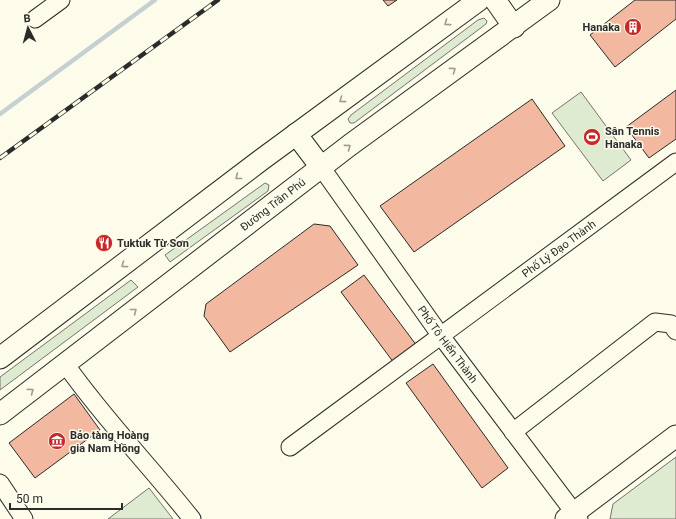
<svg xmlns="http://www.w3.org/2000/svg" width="676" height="519" font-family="Roboto,sans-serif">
	<rect width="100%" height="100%" fill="#fdfbea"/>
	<g fill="#deebd1" stroke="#74746e">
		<path d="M484,18L487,21L486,24L354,123H350L348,119L351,115L478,20Z"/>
		<path d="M581,92L631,160L603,181L552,113Z"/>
		<path d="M265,183L269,185L268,191L170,262L165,255Z"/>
		<path d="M131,280L138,287L0,390V377Z"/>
		<path d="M676,457V519H610L613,504Z"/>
		<path d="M149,488L173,519H108Z"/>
	</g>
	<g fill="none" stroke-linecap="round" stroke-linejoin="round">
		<path stroke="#c7d0d0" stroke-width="4.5" d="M0,114L155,0"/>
	</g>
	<g fill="#f2b8a0" stroke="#2b2b2b">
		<path d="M383,0H397L388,6Z"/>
		<path d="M635,0H676V19L615,67L590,35Z"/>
		<path d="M676,90V139L649,158L626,127Z"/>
		<path d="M532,99L565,146L414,252L380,206Z"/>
		<path d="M314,224L330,226L358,265L230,352L204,316L206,304Z"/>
		<path d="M364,275L420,350L397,367L341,292Z"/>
		<path d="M433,364L508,468L482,488L406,383Z"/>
		<path d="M74,394L100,430L35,478L9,443Z"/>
	</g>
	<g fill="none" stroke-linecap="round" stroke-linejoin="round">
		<defs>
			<g id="minor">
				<path d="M35,19L61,0"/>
				<path id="s1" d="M321,167L441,336L579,519"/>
				<path d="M66,365C104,419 151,467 192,519"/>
				<path d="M513,432L655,322L671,324L676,331"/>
				<path id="s2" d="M290,447L676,162"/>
				<path d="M0,483L24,519"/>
			</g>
			<g id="major">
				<path d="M495,0L514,27"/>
				<path d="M296,134L321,167"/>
				<path d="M0,358L261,160L479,0"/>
				<path id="s3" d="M0,414L350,145L549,0"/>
				<path d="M566,519L676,436"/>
			</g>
		</defs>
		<use href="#minor" stroke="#2b2b2b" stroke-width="19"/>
		<use href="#major" stroke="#2b2b2b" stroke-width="23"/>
		<use href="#minor" stroke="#fdfbea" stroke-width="17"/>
		<use href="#major" stroke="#fdfbea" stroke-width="21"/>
		<defs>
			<path id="rail" d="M0,158L218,0"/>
		</defs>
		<use href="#rail" stroke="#2b2b2b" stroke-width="4.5"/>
		<use href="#rail" stroke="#fdfbea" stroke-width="3" stroke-dasharray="9" stroke-linecap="butt"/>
	</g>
	<defs><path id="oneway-chevron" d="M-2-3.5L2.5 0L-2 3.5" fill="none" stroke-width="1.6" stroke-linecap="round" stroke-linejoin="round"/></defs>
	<g stroke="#9e9d94">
		<use href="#oneway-chevron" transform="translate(447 23) rotate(144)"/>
		<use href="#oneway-chevron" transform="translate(453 70) rotate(-36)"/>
		<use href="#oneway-chevron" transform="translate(342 100) rotate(144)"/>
		<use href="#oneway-chevron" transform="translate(348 147) rotate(-37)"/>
		<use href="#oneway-chevron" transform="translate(238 177) rotate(142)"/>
		<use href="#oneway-chevron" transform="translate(124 265) rotate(143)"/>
		<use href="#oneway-chevron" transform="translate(134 311) rotate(-38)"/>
		<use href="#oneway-chevron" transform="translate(31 391) rotate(-37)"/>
	</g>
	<defs>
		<symbol id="building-disc" viewBox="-11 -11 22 22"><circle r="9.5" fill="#c62828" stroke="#fdfbea"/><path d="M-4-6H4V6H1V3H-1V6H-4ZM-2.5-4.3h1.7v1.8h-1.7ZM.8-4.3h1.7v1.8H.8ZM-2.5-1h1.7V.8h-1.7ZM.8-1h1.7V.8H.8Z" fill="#fff"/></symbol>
		<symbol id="stadium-disc" viewBox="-11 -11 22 22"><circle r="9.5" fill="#c62828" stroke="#fdfbea"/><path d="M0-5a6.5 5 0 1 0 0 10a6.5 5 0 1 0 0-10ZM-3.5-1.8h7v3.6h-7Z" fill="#fff"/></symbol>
		<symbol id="restaurant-disc" viewBox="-11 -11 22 22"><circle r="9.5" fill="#c62828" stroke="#fdfbea"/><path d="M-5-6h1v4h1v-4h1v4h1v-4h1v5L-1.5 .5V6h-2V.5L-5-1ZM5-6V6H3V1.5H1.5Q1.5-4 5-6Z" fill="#fff"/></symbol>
		<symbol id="museum-disc" viewBox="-11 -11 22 22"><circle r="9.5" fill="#c62828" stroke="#fdfbea"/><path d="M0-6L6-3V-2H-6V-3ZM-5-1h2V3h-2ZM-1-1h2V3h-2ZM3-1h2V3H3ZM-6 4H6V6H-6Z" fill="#fff"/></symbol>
	</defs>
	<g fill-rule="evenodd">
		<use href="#building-disc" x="623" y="17" width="20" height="20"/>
		<use href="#stadium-disc" x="582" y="127" width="20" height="20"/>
		<use href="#restaurant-disc" x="94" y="233" width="20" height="20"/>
		<use href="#museum-disc" x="47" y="431" width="20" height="20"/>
	</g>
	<g text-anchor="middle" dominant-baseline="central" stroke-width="3" stroke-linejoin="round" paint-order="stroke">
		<g font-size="11" font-weight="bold" fill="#2b2b2b" stroke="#fdfbea" text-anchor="start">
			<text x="620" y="27" text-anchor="end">Hanaka</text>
			<text x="605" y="131">Sân Tennis<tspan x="605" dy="13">Hanaka</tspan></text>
			<text x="117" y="243">Tuktuk Từ Sơn</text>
			<text x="70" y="435">Bảo tàng Hoàng<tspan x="70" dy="13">gia Nam Hồng</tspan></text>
		</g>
		<g font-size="11" fill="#2b2b2b" stroke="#fdfbea">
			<text stroke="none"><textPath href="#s3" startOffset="344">Đường Trần Phú</textPath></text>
			<text stroke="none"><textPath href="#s2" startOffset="334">Phố Lý Đạo Thành</textPath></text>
			<text stroke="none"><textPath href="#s1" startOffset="218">Phố Tô Hiến Thành</textPath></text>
		</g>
	</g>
	<g transform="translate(28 28) rotate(354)" stroke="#fdfbea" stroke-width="3" paint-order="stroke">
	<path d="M0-3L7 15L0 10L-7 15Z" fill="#2b2b2b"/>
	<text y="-6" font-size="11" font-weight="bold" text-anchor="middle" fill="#2b2b2b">B</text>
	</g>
	<path d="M10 503v6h112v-6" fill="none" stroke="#2b2b2b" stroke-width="2"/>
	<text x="16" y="503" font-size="12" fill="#2b2b2b" stroke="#fdfbea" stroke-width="3" paint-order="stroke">50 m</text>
</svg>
